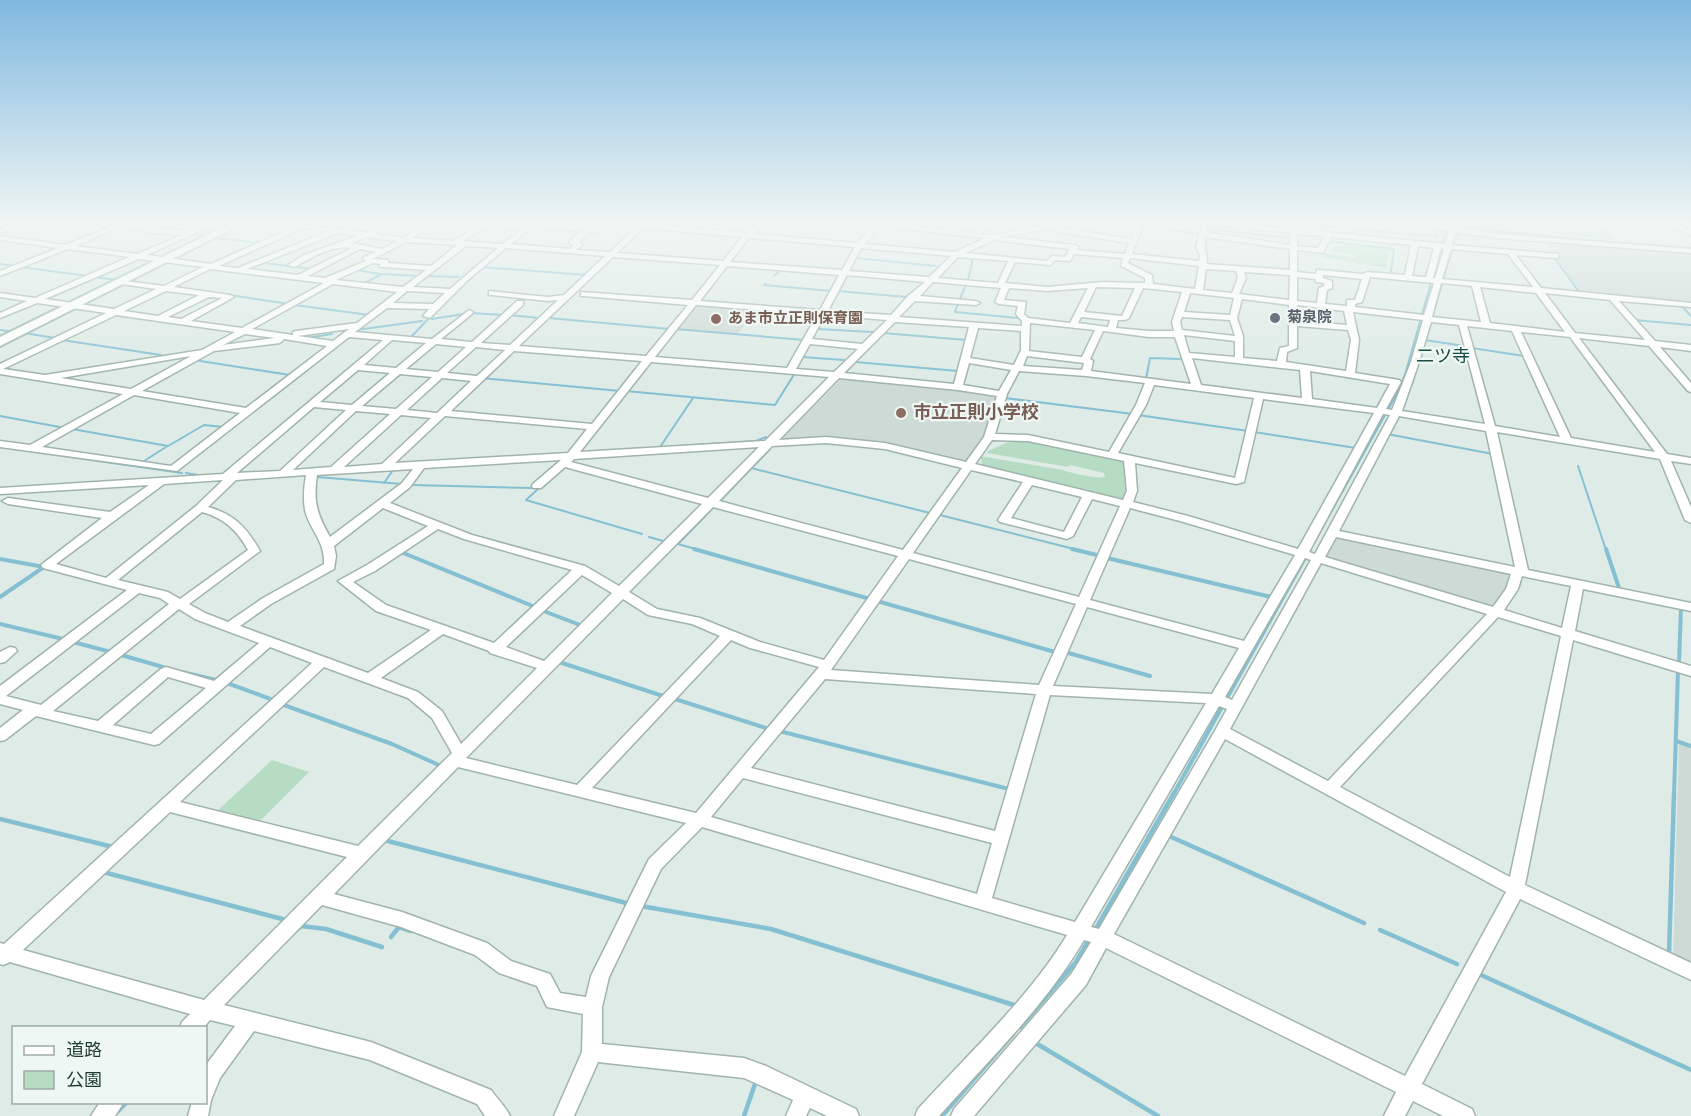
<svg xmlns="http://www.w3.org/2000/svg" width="1691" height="1116" font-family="Overpass,'Noto Sans JP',sans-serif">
	<rect width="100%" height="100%" fill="#deebe6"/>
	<g fill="#cddad5">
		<path d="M1544,240L1691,253V304L1581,293Z"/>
		<path d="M697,304L755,309L738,334L676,329Z"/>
		<path d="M842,378L957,389L997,395L989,429L969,462L963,463L870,441L824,438L785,441L783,438Z"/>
		<path d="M1334,536L1513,573L1496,606L1490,607L1323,557Z"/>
		<path d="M1679,743L1691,747V966L1673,959Z"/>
	</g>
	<g fill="#b6ddc3">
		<path d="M1449,222H1600L1616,240Z"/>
		<path d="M1349,244L1392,250L1386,255L1389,258L1386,262L1387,268L1322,257L1327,253L1356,258L1357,255L1332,251L1334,247Z"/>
		<path d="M1024,440L1124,461L1126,490L1122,500L983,467L980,456L1063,470C1069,473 1099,479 1105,477L1104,473L1070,465L1068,467L987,453L988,451L1006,443Z"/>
		<path d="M272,760L309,772L258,823L215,813Z"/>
	</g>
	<path fill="#84c0d2" d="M1409,222H1430L1582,239L1691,247V250L1531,236Z"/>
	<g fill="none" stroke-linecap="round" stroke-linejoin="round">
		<g stroke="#84c0d2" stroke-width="2">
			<path d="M68,222L111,227"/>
			<path d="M1004,222L1020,224"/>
			<path d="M1120,222L1136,225"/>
			<path d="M1272,222L1291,224"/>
			<path d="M1367,222L1394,224"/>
			<path d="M1670,223L1691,231"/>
			<path d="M308,224L313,222"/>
			<path d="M1076,224L1085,222"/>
			<path d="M1059,226L1072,224"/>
			<path d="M1143,226L1200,234"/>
			<path d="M116,228L145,232"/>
			<path d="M531,228L583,232"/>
			<path d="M1296,228V224L1399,233"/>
			<path d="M336,229L352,222"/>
			<path d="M1205,229L1291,238"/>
			<path d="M155,233H169"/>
			<path d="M364,233L392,222"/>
			<path d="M588,233L598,234L609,224L633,226"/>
			<path d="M191,234L205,236"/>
			<path d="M1407,234L1437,236L1433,227"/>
			<path d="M520,236L537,222"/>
			<path d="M217,238L259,243"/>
			<path d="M1326,243L1327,241L1394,249L1391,271"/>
			<path d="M1452,246L1459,234L1498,238"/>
			<path d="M1554,257L1579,292"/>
			<path d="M855,258L936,266"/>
			<path d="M0,264L16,266"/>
			<path d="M20,267L88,276"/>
			<path d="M253,267L265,263L311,269"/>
			<path d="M481,267L587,275"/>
			<path d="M357,270L380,274L420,276"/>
			<path d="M424,276L458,277"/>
			<path d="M774,276L781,269"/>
			<path d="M93,277L118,280"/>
			<path d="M1443,279L1453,248"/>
			<path d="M968,280L973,258"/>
			<path d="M363,284L380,275"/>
			<path d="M766,284L764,285L831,291"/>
			<path d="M837,291L907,297"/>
			<path d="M230,295L289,304"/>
			<path d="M957,300L959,301L967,282"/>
			<path d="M958,303L955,312L1019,318"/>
			<path d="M295,305L369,315"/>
			<path d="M1681,305L1691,316"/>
			<path d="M471,313L503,315"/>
			<path d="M1433,314L1443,281"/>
			<path d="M509,315L539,318"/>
			<path d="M549,318L670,329"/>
			<path d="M432,319L463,314"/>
			<path d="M1635,320L1691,325"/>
			<path d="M675,329L804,340"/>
			<path d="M817,329L872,332"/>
			<path d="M0,330L14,332"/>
			<path d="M356,330L422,321"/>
			<path d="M24,333L55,338"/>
			<path d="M883,333L966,340L965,343"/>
			<path d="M411,337L429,318"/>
			<path d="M307,338L332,334"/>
			<path d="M62,340L161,355"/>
			<path d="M1424,340L1465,346"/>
			<path d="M1472,348L1524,356"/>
			<path d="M802,357L844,360"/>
			<path d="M194,360L290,375"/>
			<path d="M855,362L958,371"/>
			<path d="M2,368L30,373"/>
			<path d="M844,374L854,363"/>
			<path d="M482,378L620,391"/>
			<path d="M1146,379L1150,358L1180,359L1183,357"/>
			<path d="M1412,384L1415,372"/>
			<path d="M626,391L775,405L795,373"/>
			<path d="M1005,398L1133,414"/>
			<path d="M1138,415L1248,431"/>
			<path d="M0,416L65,428"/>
			<path d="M72,429L168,446L204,425L223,427"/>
			<path d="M1254,432L1356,448"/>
			<path d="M1387,434L1493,454"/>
			<path d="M680,446L756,441L766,437"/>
			<path d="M0,447L38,452"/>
			<path d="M660,447L693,398"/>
			<path d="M43,453L182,473"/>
			<path d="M144,461L166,447"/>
			<path d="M1578,466L1606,550"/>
			<path d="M751,468L930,513"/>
			<path d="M186,473L203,476"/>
			<path d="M317,477L402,484"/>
			<path d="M384,483L393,470"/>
			<path d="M412,485L532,488"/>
			<path d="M538,489L526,500L642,534"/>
			<path d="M720,501L770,449"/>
			<path d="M940,515L1078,550"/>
			<path d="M649,537L667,542"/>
			<path d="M699,550L678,544L714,507"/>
			<path d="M1310,550L1394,399L1405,375L1445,233"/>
		</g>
		<g stroke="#84c0d2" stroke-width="4">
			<path d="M694,549L870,599"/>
			<path d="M1072,549L1097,555"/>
			<path d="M1606,549L1619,588"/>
			<path d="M401,552L535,607"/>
			<path d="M1107,558L1271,597"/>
			<path d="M0,559L44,567L0,597"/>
			<path d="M877,601L1055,652"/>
			<path d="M541,610L580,625L579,627"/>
			<path d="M0,624L63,639"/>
			<path d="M73,642L111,652"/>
			<path d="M1065,652L1150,676"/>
			<path d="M121,655L163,667"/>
			<path d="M559,662L663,696"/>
			<path d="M1679,664L1681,607"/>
			<path d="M182,672L216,680"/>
			<path d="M227,683L273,700"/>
			<path d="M675,699L769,729"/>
			<path d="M281,704L392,744L441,766"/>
			<path d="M779,731L1009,789"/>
			<path d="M1676,741L1691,746"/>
			<path d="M1173,795L1310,549"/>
			<path d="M1674,795L1678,671"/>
		</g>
		<g stroke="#84c0d2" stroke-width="4.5">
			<path d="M0,819L113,847"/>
			<path d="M1169,836L1364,923"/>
			<path d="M384,840L630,904"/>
			<path d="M103,872L286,920"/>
			<path d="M641,906L771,929L1014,1005"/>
			<path d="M299,928L301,926L326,929L382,947"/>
			<path d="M1095,930L1174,793"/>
			<path d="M1380,930L1457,964"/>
			<path d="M391,937L399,927L411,931"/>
			<path d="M1669,954L1674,793"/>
			<path d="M1481,975L1691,1070"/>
			<path d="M1020,1027L1076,962L1090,938"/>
			<path d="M1034,1042L1158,1116"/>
			<path d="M113,1116L126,1103"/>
			<path d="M744,1116L756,1081"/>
			<path d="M942,1116L1013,1034"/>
		</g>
		<defs>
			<g id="street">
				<path d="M17,222H27L0,233V229Z"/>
				<path d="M122,222H131L76,246L137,254L182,235L143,232L140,230L155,222H164L152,228L190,231L211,222H220L147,255L211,264L295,226L276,222C305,222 333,231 362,232C374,233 385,222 398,222L374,234L404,238L427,222H443L432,225L412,238L453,241L480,225L460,222H494L493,223L525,226L530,222H537L511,244L570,249L573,245L569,243L570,241L594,222H601L579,242L583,244L576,250L610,252L642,222H649L647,224L746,233L760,222H767L754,234L857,243L873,226L857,222H883L973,233L987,222H995L981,234L994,235L1044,225L1078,222L1056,227L1131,239L1138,222H1144L1132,254L1199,261L1200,254L1196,247L1203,222H1227L1290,229L1291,222H1297V229L1445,244L1449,231L1399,222L1453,226L1497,234L1691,249V253L1497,238L1455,232L1452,245L1558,254V258H1555L1516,255L1541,288L1691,303V307L1619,301L1655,341L1691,345V351L1660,347L1691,383V392L1688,391L1649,346L1579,338L1667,454L1691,458V464L1671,461L1691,507V523L1685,520L1660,459L1497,432L1528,570L1691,603V611L1583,589L1575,631L1691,666V676L1573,640L1525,885L1691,963V980L1520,899L1422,1084L1472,1109L1475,1116H1443L1413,1101L1405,1116H1384L1396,1092L1106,948L1086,985L974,1116H951L954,1109L1072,973L1091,942L1084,940C1046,1005 989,1060 939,1116H915L918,1109C967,1055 1030,997 1067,935L702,827L661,869L609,977L602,1007V1044L744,1058L766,1066L856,1109L859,1116H827L810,1108L806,1116H786L793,1100L744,1078L598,1062L574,1116H554L582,1052L583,1014L547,1007L537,986L499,973L475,955L401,927L322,905L224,1005L371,1042L491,1090C497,1099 506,1107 510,1116H485L477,1104L370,1060L254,1031L220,1078L211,1100L208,1116H188L192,1102H206V1065L235,1026L210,1020L203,1028H180L182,1022L190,1014L10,962L3,965L0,964V943L4,944L312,663L270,647L159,744L154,745L36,716L5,740L0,741V728L23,710L0,704V686L127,590L43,568L41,565L102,518L8,504L2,501L8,498L110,512L149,485L0,494V488L223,474L383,340L349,337L177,471L0,447V441L30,445L123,394L0,374V364L106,313L37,303L0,318V313L27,301L0,297V293L35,298L129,257L68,249L0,276V271L58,248L0,240V236L66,245ZM1207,224L1290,233V245L1206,232ZM880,226L974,237L985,238L955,252L865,244ZM487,227L521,230L503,244L462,241ZM303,228L329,231L238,268L219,266ZM643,228L742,237L723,261L617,253ZM1051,228L1054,231L1129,243L1125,254L1077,250L1079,247L1075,245L1004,237ZM338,233L357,236L304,255L288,265L295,267C310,258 334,244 352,248L298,275L247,269ZM1297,234L1324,236L1318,248L1297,246ZM366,237L397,241L382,249L352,243ZM1205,237L1290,249V270L1207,264C1207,254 1204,247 1205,237ZM1331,237L1411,245L1405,275L1367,272L1363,274L1320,270H1317L1316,274L1297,272V250L1323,253ZM749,238L855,247L842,270L730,262ZM997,239L1001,241L1070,249L1065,257L1052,256L1047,261L965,253ZM406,242L457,245L431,266L388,263V260L373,259ZM466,246L498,248L450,289L413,287ZM1418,246L1434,248L1426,277L1412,276ZM506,248L605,256L564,295L548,297L489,291V295H492L548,301L558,300L510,345L481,343L523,305V301H517L472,342L441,339L472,314L473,312L469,310L432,339L355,332L387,308L429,309L423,316L430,318L468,280ZM861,248L951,256L929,277L849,271ZM1441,248L1444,249L1435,278H1433ZM360,249L376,252L364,257L363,259L366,261L325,278L308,276ZM1451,249L1508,254L1533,287L1442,279ZM1074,254L1123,258L1121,266L1145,278V283L1103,282L1047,287L1005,283L1015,262L1050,265L1055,260L1070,261ZM613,257L720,265L692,300L581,292V296H584L688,305L646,356L519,346ZM958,257L1008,261L998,283L938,278ZM1130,258L1199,266L1195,289L1153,284L1152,275L1128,263ZM139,259L203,267L164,286L118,280V284H121L156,289L114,309L45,299ZM373,263L380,264V267H383L426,270L403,287L336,280ZM727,266L839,275L820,310L700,301ZM210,269L324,283L242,328L191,321L234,297L230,295L174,287ZM1206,269L1236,271L1238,278L1232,293L1203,290ZM1244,272L1290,275L1289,300L1239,294L1246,278ZM847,275L925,282L908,296L891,315L828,311ZM1323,275L1362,279L1355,300H1347V306L1325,304L1327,290L1332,288V281L1323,278ZM1297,277L1315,279L1316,282L1324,283V286L1319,288L1317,303L1297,301ZM1370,277L1434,283L1424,315L1355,307V304L1362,302ZM933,282L1001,288L995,302L999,304L1018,306L1016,314L1022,321V326L899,317L915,301L976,305L980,303L976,301L920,296ZM1441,283L1472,286L1481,322L1432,317ZM333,284L397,292L357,323L296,331L293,332V335L252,329ZM1096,287L1135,288L1122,316L1084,312ZM1480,287L1536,293L1565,332L1490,323ZM1009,288L1047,291L1088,288L1070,323L1028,318L1024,314L1026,302L1004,300ZM1143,288L1182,292L1172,322L1174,331H1149L1116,328L1118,320H1125L1129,318ZM166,291L199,295L158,316L124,311ZM407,291L445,293L433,304L393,303ZM1190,293L1234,298L1230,315L1184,312ZM1545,293L1610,300L1645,340L1575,333ZM209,297L222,298L181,319L168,317ZM1242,299L1289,305V346L1280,348L1277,361L1243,358V336L1237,318ZM696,305L817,315L787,368L655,357ZM1297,305L1344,311L1347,325L1297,321ZM1353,312L1423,320L1411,362L1392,410L1386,409L1401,382L1399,380L1355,373L1359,340ZM116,315L235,332L202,350L45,375L3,369ZM825,315L887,320L862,344L812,339ZM1081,317L1110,320L1108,327L1078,323ZM1182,317L1230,320L1235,336L1182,330L1180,322ZM895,322L969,327L954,384L844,373ZM1431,322L1459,325L1485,424L1402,411L1419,362ZM1030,323L1095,330L1082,357L1029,351ZM1297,326L1348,330L1351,340L1346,371L1286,362L1287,352L1297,348ZM1467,326L1512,331L1560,437L1495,426ZM978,328L1021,331V350L1014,365L970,358ZM349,329L333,341L298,336ZM1103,331L1149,337H1175L1191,384L1091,371L1093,361L1090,359ZM1521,332L1570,337L1655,452L1571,438ZM245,334L275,338L223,345ZM1184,335L1235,341V357L1189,353ZM284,339L327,346L246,408L142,391L214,351L280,343ZM392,340L426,343L396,368L364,365ZM436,344L466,347L438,372L406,369ZM810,344L858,349L834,372L796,369ZM476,347L505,350L477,376L447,373ZM514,351L642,361L592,424L451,411ZM191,356L131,389L61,378ZM1027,356L1084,363L1082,370L1023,366ZM1192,358L1300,370L1302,398L1201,385ZM651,362L829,377L765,441L580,452ZM969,363L1011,370L999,391L963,385ZM358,370L390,373L352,405L320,402ZM1019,371L1086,376L1145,383L1136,405L1109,452L1028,435L995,434L1007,394ZM1310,371L1390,384L1377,408L1312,399ZM400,374L432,377L396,409L362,406ZM442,378L471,381L437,413L407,410ZM839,378L958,390L997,396L984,437L966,462L885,443L826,437L779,440ZM1154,385L1254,398L1235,478L1118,453L1146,405ZM134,395L240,413L171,466L42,447ZM1263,399L1374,413L1298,549L1188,516L1133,502L1137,491L1135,463L1236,484L1244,482ZM314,407L346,410L280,471L237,473ZM356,411L390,414L331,467L293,470ZM1383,414L1390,415L1315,554L1309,552ZM401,415L431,418L382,464L344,467ZM445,416L587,429L568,453L395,463ZM1399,416L1486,431L1515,567L1339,531ZM992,440L1028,441L1124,461L1127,491L1123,500L975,464ZM826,443L885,449L962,468L903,550L719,501L772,446ZM759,447L708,498L571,462L574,459ZM561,460L533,484L532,486L533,488H541L565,467L702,504L619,586L585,566L472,535L390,503L410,487L424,468ZM413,469L402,483L330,537C317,514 313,502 317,475ZM971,470L1023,482L998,520L1000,522L1067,539L1073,536L1092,499L1120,506L1079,597L913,553ZM306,475C304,487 303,498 305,510C310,531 325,540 324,564L263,598L228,622L205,613L189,604L260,551C247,528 234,514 208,507L236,480ZM223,480L196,506L106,578L56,564L164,484ZM1032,485L1082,497L1064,532L1011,518ZM713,507L898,556L824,660L760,642L700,618L657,609L629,592ZM383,508L428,526L367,565L338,581L376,611L431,630L368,673L240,626L271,604L334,569L336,556L334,546ZM1130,508L1180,521L1295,555L1244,641L1090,600ZM202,512C224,518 237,530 248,550L180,599L168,592L118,580ZM438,529L464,539L572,570L494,643L386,605L353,582L375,571ZM1336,537L1511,574L1506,589L1493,607L1325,557ZM1305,558L1311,560L1232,700L1225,697ZM909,559L1076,604L1039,685L831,670ZM1321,563L1487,614L1328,781L1230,729ZM582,575L612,593L544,661L506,647ZM1522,576L1571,586L1562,628L1504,610L1518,589ZM139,593L160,598L169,604L41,705L6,696ZM623,599L648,615L692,624L720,636L577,785L466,758ZM1087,607L1239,648L1212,694L1053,686ZM179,609L195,619L259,643L214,681L166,667L161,669L98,721L53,711ZM1498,617L1561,636L1510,877L1340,787ZM443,634L489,651L490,653L537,668L461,744L442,711L418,692L381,678ZM731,640L750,648L819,667L696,813L592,788ZM324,667L408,698L432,718L452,753L358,846L180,802ZM168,677L206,688L151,734L113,725ZM825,679L1036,694L995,831L751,768ZM1050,695L1206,703L1075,922L992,898ZM1219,706L1227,709L1216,729L1099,929L1091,927ZM1225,739L1506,892L1405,1076L1114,934ZM458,767L686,823L649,859L591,976L586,997L560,993L550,974L511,961L487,943L402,912L334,894ZM743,778L992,843L977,894L711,817ZM170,812L347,857L204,1000L23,950Z"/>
				<path d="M1661,222H1670L1691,231V235Z"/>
				<path d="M10,647L15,648L17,651L5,662L0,663V652Z"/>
				<path d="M100,1102H124L115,1116H91Z"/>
			</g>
			<path id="secondary" d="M233,222H246L0,346V337Z"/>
		</defs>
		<use href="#street" stroke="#a1b3ad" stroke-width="3"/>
		<use href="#secondary" stroke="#9db7af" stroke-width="4"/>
		<use href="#street" fill="#fff" fill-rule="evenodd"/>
		<use href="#secondary" fill="#fff" fill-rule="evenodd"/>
	</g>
	<linearGradient id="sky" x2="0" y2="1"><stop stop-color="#80b9df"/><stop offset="0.59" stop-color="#f0f6f4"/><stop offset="1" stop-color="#f0f6f4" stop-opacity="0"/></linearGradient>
	<rect width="1691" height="378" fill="url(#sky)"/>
	<circle fill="#6b7280" stroke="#eff7f4" stroke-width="2" cx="1275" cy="318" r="6"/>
	<g fill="#8d6e63" stroke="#eff7f4" stroke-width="2">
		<circle cx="716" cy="319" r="6"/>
		<circle cx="901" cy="413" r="6"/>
	</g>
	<g text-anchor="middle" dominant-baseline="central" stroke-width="4.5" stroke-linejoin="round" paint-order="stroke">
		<g font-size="15" font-weight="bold" fill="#5b616d" stroke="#eff7f4" text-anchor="start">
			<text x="1287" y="318">菊泉院</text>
		</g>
		<g font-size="15" font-weight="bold" fill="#785e54" stroke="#eff7f4" text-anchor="start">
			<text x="728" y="319">あま市立正則保育園</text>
		</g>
		<g font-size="18" fill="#1b4d44" stroke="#eff7f4">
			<text x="1443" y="357">二ツ寺</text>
		</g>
		<g font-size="18" font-weight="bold" fill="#785e54" stroke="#eff7f4" text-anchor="start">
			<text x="913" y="413">市立正則小学校</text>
		</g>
	</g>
	<rect x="12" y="1026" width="195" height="78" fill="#eff7f4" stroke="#9caca8" stroke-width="1.5"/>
	<rect x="24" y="1046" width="30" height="9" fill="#ffffff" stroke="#9caca8" stroke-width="1.5"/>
	<text x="66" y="1056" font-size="18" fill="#1f3b35">道路</text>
	<rect x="24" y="1071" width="30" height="18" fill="#b6ddc3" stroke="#9caca8" stroke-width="1.5"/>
	<text x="66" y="1086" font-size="18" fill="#1f3b35">公園</text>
</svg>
